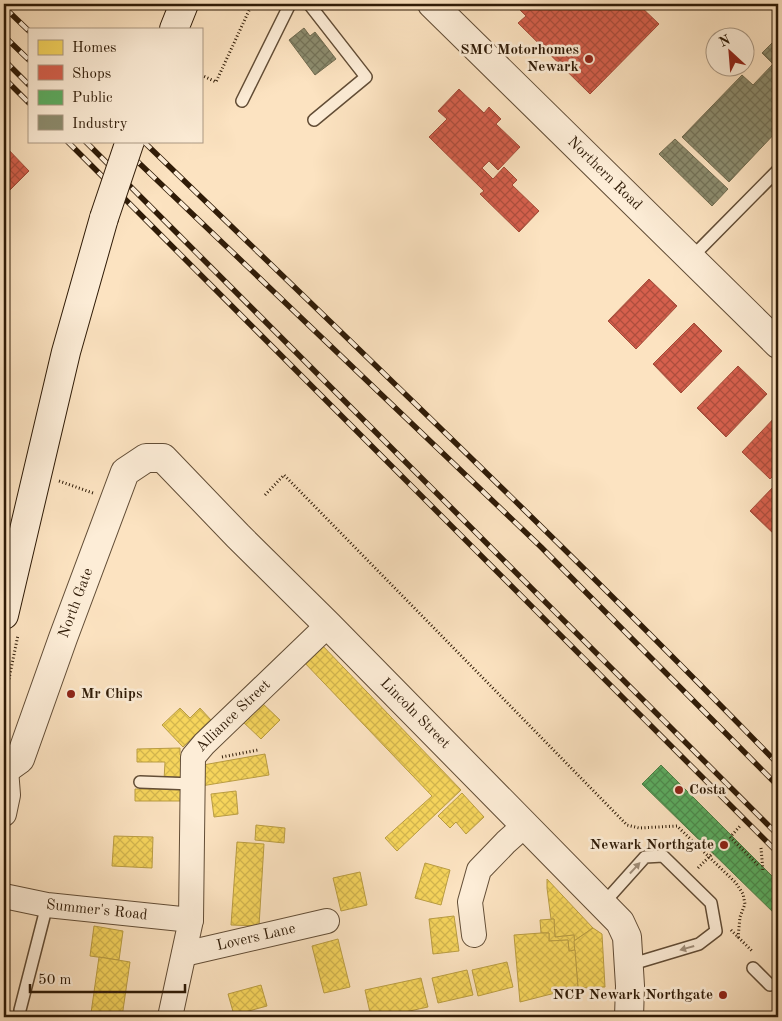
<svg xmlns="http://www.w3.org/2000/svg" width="782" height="1021" font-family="'Old Standard TT',serif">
	<defs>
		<pattern id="homes-cross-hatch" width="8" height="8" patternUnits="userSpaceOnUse" patternTransform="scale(1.25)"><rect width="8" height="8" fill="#f6d55c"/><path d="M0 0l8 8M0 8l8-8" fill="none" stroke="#d3b64e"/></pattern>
		<pattern id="shops-cross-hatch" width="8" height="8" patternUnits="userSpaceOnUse" patternTransform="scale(1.25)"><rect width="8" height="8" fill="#d6604d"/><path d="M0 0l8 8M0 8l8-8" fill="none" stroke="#ae4e3e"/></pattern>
		<pattern id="public-cross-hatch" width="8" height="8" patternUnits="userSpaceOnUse" patternTransform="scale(1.25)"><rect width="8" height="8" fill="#5aae61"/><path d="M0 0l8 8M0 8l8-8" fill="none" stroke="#4b8d4e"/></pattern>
		<pattern id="industry-cross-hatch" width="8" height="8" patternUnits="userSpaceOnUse" patternTransform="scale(1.25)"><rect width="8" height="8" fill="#8c8c6e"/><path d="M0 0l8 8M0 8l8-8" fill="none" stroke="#737258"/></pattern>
	</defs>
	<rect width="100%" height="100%" fill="#fce3c1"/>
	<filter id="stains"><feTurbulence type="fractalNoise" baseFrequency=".004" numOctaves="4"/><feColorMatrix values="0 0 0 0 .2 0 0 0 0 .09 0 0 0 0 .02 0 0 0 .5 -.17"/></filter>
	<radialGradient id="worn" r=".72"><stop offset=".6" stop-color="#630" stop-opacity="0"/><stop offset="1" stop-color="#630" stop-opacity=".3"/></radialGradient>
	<g fill="url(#homes-cross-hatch)" stroke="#ba9d42">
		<path d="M320,643L461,790L397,851L385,838L432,796L302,660Z"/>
		<path d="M260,701L280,720L261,739L241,720Z"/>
		<path d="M180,708L190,718L200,708L211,720L183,747L162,725Z"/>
		<path d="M180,748V755L182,756V801H135V789H173L164,780L165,762H137V749Z"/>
		<path d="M265,754L269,775L201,786L203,765Z"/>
		<path d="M236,791L238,814L214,817L211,794Z"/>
		<path d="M462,793L484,817L466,834L456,822L450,828L438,816Z"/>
		<path d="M256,825L285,828L284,843L255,840Z"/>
		<path d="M114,836L153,837L152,868L112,866Z"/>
		<path d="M237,842L264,844L259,926L231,925Z"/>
		<path d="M425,863L450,870L441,905L415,898Z"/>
		<path d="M360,872L367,905L341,911L333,878Z"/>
		<path d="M547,879L593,928L574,941V935L555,937L554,919H551L547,888Z"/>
		<path d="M454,916L459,951L433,954L429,919Z"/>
		<path d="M554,919L555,937L574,935L575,950L569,951L568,940L549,941V933H541L540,920Z"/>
		<path d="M94,926L123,931L119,960L90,956Z"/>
		<path d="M593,928L602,934L605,987L578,988L574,941Z"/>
		<path d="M541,933H549V941L568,940L569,951L575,950L578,988L559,989V992L520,1002L514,935Z"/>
		<path d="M338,939L350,987L324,993L312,946Z"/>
		<path d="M99,957L130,962L122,1017L91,1013Z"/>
		<path d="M507,962L513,987L478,996L472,970Z"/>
		<path d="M467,970L473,995L438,1003L432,978Z"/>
		<path d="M421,978L428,1007L382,1017H371L365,990Z"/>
		<path d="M261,985L267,1006L234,1015L228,994Z"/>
	</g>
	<g fill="url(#shops-cross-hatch)" stroke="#a44b38">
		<path d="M523,4H638L659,24L590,94L518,23L526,16L518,8Z"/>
		<path d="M459,89L484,113L489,107L501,119L496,124L520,147L498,170L489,161L482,168L493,179L504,167L517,180L512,185L539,211L519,232L480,194L484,191L429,137L447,119L438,111Z"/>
		<path d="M4,145L29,171L4,196Z"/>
		<path d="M649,279L677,306L636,349L608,321Z"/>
		<path d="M694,323L722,351L681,393L653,364Z"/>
		<path d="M738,366L767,394L726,437L697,408Z"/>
		<path d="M778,414V471L770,479L742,452Z"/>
		<path d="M776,484L778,486V538L750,511Z"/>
	</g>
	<path fill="url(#public-cross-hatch)" stroke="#4d8246" d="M661,765L777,881L778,880V917L642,784Z"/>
	<g fill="url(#industry-cross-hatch)" stroke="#706a4f">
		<path d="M304,28L310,36L315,32L336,59L315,75L289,40Z"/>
		<path d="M778,37V130L729,182L682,137L742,75L753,85L773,64L762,53Z"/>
		<path d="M675,139L728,189L712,206L659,154Z"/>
	</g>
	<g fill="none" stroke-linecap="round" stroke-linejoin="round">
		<defs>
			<g id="service">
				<path d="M309,4L366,77L314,120"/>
				<path d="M242,101L290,4"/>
				<path d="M691,258L778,170"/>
				<path d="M140,782L193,784"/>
				<path d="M602,905L645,857L663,856L711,903L716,931L699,944L629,965"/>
				<path d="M753,968L770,985"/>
				<path d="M20,1010L47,905"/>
			</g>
			<g id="minor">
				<path d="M4,814L8,795L6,769"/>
				<path id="s1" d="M4,896L47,905L191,920"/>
				<path d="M474,935L470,902L479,870L506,842L525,825"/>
				<path id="s2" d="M184,954L327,921"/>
				<path id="s3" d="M170,1017L191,920L193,757L204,744L328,625"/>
			</g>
			<g id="tertiary">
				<path id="s4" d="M432,4L778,344"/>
				<path id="s5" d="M4,769H6L20,759L63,638L125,472L146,458H163L238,536L328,625L620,922L627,937L630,986L629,1017"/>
			</g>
			<g id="secondary">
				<path d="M174,29L184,4"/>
				<path d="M4,615L66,352L104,218"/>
			</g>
		</defs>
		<use href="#service" stroke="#624d36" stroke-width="14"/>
		<use href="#minor" stroke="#624d36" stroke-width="26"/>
		<use href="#tertiary" stroke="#624d36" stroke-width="30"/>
		<use href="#secondary" stroke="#2f1b07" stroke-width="30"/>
		<g stroke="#2f1b07" stroke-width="3" stroke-dasharray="1 2.5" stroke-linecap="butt">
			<path d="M201,75L216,82L252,4"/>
			<path d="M59,481L93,493"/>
			<path d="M265,495L284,475L627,825L639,828L677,826L736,883L743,894L745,904L740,917L738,938"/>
			<path d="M4,703L18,635"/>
			<path d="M222,757L258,750"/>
			<path d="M732,835L740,826"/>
			<path d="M730,837L759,866"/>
			<path d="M761,848L763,871"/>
			<path d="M698,868L713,853"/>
			<path d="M731,930L753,952"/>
		</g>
		<use href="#service" stroke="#fdedd7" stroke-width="11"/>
		<use href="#minor" stroke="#fdedd7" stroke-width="24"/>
		<use href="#tertiary" stroke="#fdedd7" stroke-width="28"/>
		<use href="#secondary" stroke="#fdedd7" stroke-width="28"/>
		<defs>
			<g id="rail">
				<path d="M4,7L29,31"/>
				<path d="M4,36L29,60"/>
				<path d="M4,60L29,85"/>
				<path d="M4,78L29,103"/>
				<path d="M67,141L778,853"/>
				<path d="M85,141L778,835"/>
				<path d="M116,141L541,547L778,786"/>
				<path d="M143,141C356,347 571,551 778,764"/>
			</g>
		</defs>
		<use href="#rail" stroke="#2f1b07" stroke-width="5.5"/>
		<use href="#rail" stroke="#fdedd7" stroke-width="4" stroke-dasharray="11" stroke-linecap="butt"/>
		<defs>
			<path id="secondary-bridge" d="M104,218L130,141"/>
		</defs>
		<use href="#secondary-bridge" stroke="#2f1b07" stroke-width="30" stroke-linecap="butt"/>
		<use href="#secondary-bridge" stroke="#fdedd7" stroke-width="28"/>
	</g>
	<defs><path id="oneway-solid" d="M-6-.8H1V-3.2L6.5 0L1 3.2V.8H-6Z" transform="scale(1.25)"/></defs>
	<g fill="#a08e79">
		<use href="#oneway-solid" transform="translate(635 868) rotate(-47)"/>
		<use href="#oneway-solid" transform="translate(687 948) rotate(164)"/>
	</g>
	<g fill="#8f2418" stroke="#fdedd7" stroke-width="2">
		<circle cx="589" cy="59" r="5"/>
		<circle cx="71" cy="694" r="5"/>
		<circle cx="679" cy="790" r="5"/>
		<circle cx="724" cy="845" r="5"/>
		<circle cx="723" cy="995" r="5"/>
	</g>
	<g text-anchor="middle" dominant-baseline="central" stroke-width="5" stroke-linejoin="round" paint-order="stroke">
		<g font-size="15" font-weight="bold" fill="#2f1b07" stroke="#fdedd7" text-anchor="end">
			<text x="579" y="50">SMC Motorhomes<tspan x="579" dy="17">Newark</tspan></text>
			<text x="81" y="694" text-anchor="start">Mr Chips</text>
			<text x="689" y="790" text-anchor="start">Costa</text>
			<text x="714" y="845">Newark Northgate</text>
			<text x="713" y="995">NCP Newark Northgate</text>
		</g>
		<g font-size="15" fill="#2f1b07" stroke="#fdedd7">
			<text stroke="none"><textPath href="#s4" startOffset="242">Northern Road</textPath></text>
			<text stroke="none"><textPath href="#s5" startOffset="185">North Gate</textPath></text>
			<text stroke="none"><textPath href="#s5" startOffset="726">Lincoln Street</textPath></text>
			<text stroke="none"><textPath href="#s3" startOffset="320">Alliance Street</textPath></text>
			<text stroke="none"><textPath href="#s1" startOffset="94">Summer's Road</textPath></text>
			<text stroke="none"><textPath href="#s2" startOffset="74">Lovers Lane</textPath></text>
		</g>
	</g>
	<rect width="782" height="1021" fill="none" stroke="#fce3c1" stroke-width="20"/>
	<rect x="5" y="5" width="772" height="1011" fill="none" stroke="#2f1b07" stroke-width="2.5"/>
	<rect x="10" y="10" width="762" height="1001" fill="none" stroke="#2f1b07"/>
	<rect x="28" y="28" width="175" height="115" fill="#fdedd7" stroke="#ab9984"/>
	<rect x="38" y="40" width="25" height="15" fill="#f6d55c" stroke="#ab9984"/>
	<text x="72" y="52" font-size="15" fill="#2f1b07">Homes</text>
	<rect x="38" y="65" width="25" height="15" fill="#d6604d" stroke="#ab9984"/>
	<text x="72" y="78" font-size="15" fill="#2f1b07">Shops</text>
	<rect x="38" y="90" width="25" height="15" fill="#5aae61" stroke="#ab9984"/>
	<text x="72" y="102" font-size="15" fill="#2f1b07">Public</text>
	<rect x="38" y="115" width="25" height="15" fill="#8c8c6e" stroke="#ab9984"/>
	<text x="72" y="128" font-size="15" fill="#2f1b07">Industry</text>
	<g transform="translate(730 52) rotate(334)"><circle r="24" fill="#fdedd7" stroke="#ab9984"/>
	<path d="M0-4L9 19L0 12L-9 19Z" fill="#8f2418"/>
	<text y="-8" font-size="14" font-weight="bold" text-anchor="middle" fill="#2f1b07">N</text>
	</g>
	<path d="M30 984v8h155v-8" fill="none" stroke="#2f1b07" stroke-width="2.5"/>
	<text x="38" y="984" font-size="15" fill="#2f1b07" stroke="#fdedd7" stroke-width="4" paint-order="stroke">50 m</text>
	<rect width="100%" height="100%" filter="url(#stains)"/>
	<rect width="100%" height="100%" fill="url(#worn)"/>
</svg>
